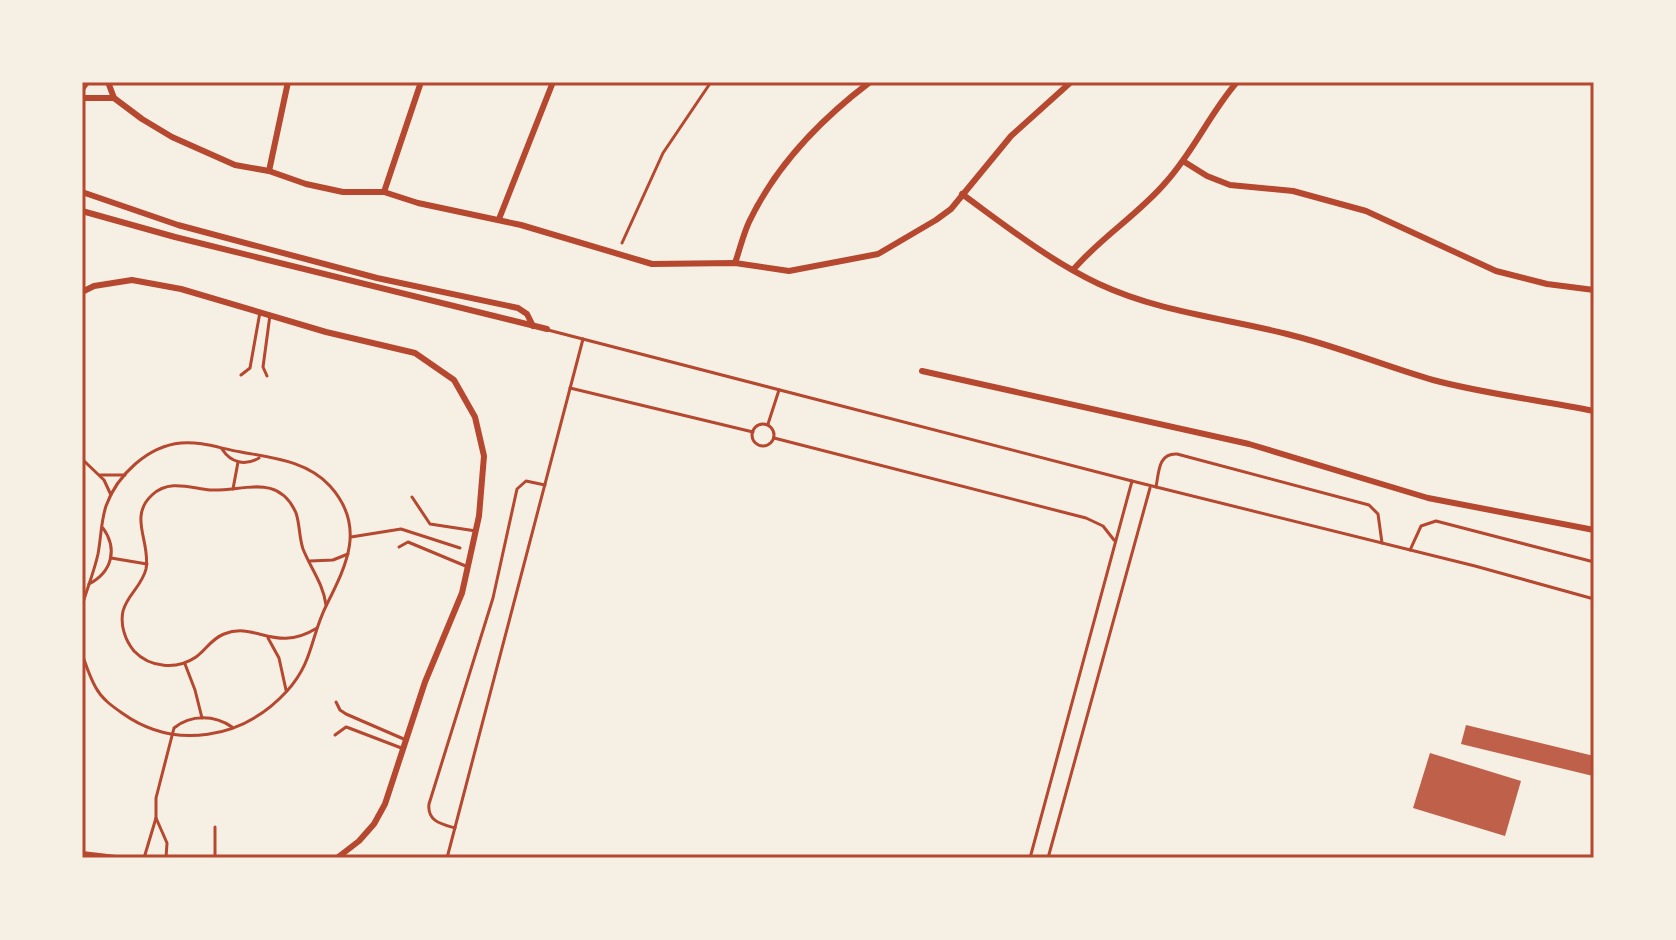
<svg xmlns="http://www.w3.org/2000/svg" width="1676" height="940" font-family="'PT Serif',serif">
	<rect width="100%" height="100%" fill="#f6efe4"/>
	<g fill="#bf614a">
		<path d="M1466,725L1594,756L1593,776L1461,744Z"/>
		<path d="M1430,753L1521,781L1505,836L1413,808Z"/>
	</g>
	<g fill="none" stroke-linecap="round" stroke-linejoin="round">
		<g stroke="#b5482f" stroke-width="3">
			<path d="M622,243L663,153L711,82"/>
			<path d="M222,449C231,463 245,466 259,458"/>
			<path d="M82,459L104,480L111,495"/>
			<path d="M100,475H125"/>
			<path d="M233,489L238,462"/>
			<path d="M351,537L401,529L460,548"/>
			<path d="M111,558L147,564"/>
			<path d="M310,561L333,560L348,554"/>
			<path d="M89,584C112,572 118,549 103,528"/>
			<path d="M82,606C87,589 94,572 98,554C101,538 101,521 106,506C117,475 148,446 181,443C201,441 222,449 241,452C273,458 307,461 330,486C366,526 347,564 327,604C310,637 314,661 287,691C243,739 175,751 122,713C112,706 102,699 96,688C90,678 86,665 82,654"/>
			<path d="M317,628C275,654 256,621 224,634C211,639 206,650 196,657C177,670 150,668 134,651C125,640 120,625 123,611C127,595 142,586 146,569C151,542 128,517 152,495C169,479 190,488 210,490C242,492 278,472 296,513C300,525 299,537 303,549C311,569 323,583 326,605"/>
			<path d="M268,638L279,658L286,690"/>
			<path d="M185,664L195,690L202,718"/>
			<path d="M156,818L167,843L166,858"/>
			<path d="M144,858L156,818V798L174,728C191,714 215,715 232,727"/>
		</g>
		<g stroke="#b5482f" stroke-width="3">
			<path d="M548,330L1132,481L1475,566L1594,599"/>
			<path d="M241,375L250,368L260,312"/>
			<path d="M267,376L263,367L270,315"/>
			<path d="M570,388L753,432"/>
			<path d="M768,424L779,390"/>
			<circle cx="763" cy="435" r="11"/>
			<path d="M774,438L1086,518L1103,526L1114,540"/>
			<path d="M1156,487C1159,472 1158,453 1177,454L1369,505L1378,514L1382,543"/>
			<path d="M412,497L430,524L476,531"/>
			<path d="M399,547L408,542L468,567"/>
			<path d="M1410,550L1421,526L1436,521L1594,562"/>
			<path d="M336,702L340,710L346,714L406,740"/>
			<path d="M335,735L346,727L349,728L404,749"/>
			<path d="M215,827V858"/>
			<path d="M455,828C441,824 427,821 429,804L493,598L517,489L526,481L545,485"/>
			<path d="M447,858L583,339"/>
			<path d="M1030,858L1132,481"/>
			<path d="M1048,858L1150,488"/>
		</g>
		<g stroke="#b5482f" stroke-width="6">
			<path d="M108,82L114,98L142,119L172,137L235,165L269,171L306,184L343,192H384L418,203L521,225L652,264L735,263L789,271L878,254L936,220L951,209L1011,136L1071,82"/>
			<path d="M82,89L87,82"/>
			<path d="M82,98H114"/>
			<path d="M1183,161L1207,176L1230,185L1293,191L1366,211L1496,271L1547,284L1594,290"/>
			<path d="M269,171L288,82"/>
			<path d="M82,192L178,225L377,278L518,308L527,314L533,326"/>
			<path d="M384,192L421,82"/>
			<path d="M962,194C1006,226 1050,261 1099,284C1159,312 1224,318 1287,334C1337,346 1384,366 1433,380C1485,394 1540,400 1594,411"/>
			<path d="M82,211L175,237L547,329"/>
			<path d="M499,219L553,82"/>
			<path d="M735,263C740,249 743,235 749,222C776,165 820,120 870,82"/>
			<path d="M1073,270C1101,237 1138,215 1166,182C1194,151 1210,113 1237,82"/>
			<path d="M82,292L94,286L132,280L181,289L326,332L415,353L454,380L475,417L484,456L479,516L462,593L425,682L385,804L374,824L359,841L337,858"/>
			<path d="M922,371L1249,444L1428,498L1594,530"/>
			<path d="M82,854L116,858"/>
		</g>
	</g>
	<rect width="1676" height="940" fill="none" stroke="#f6efe4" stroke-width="168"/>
	<rect x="84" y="84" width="1508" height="772" fill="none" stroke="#b5482f" stroke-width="3"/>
</svg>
